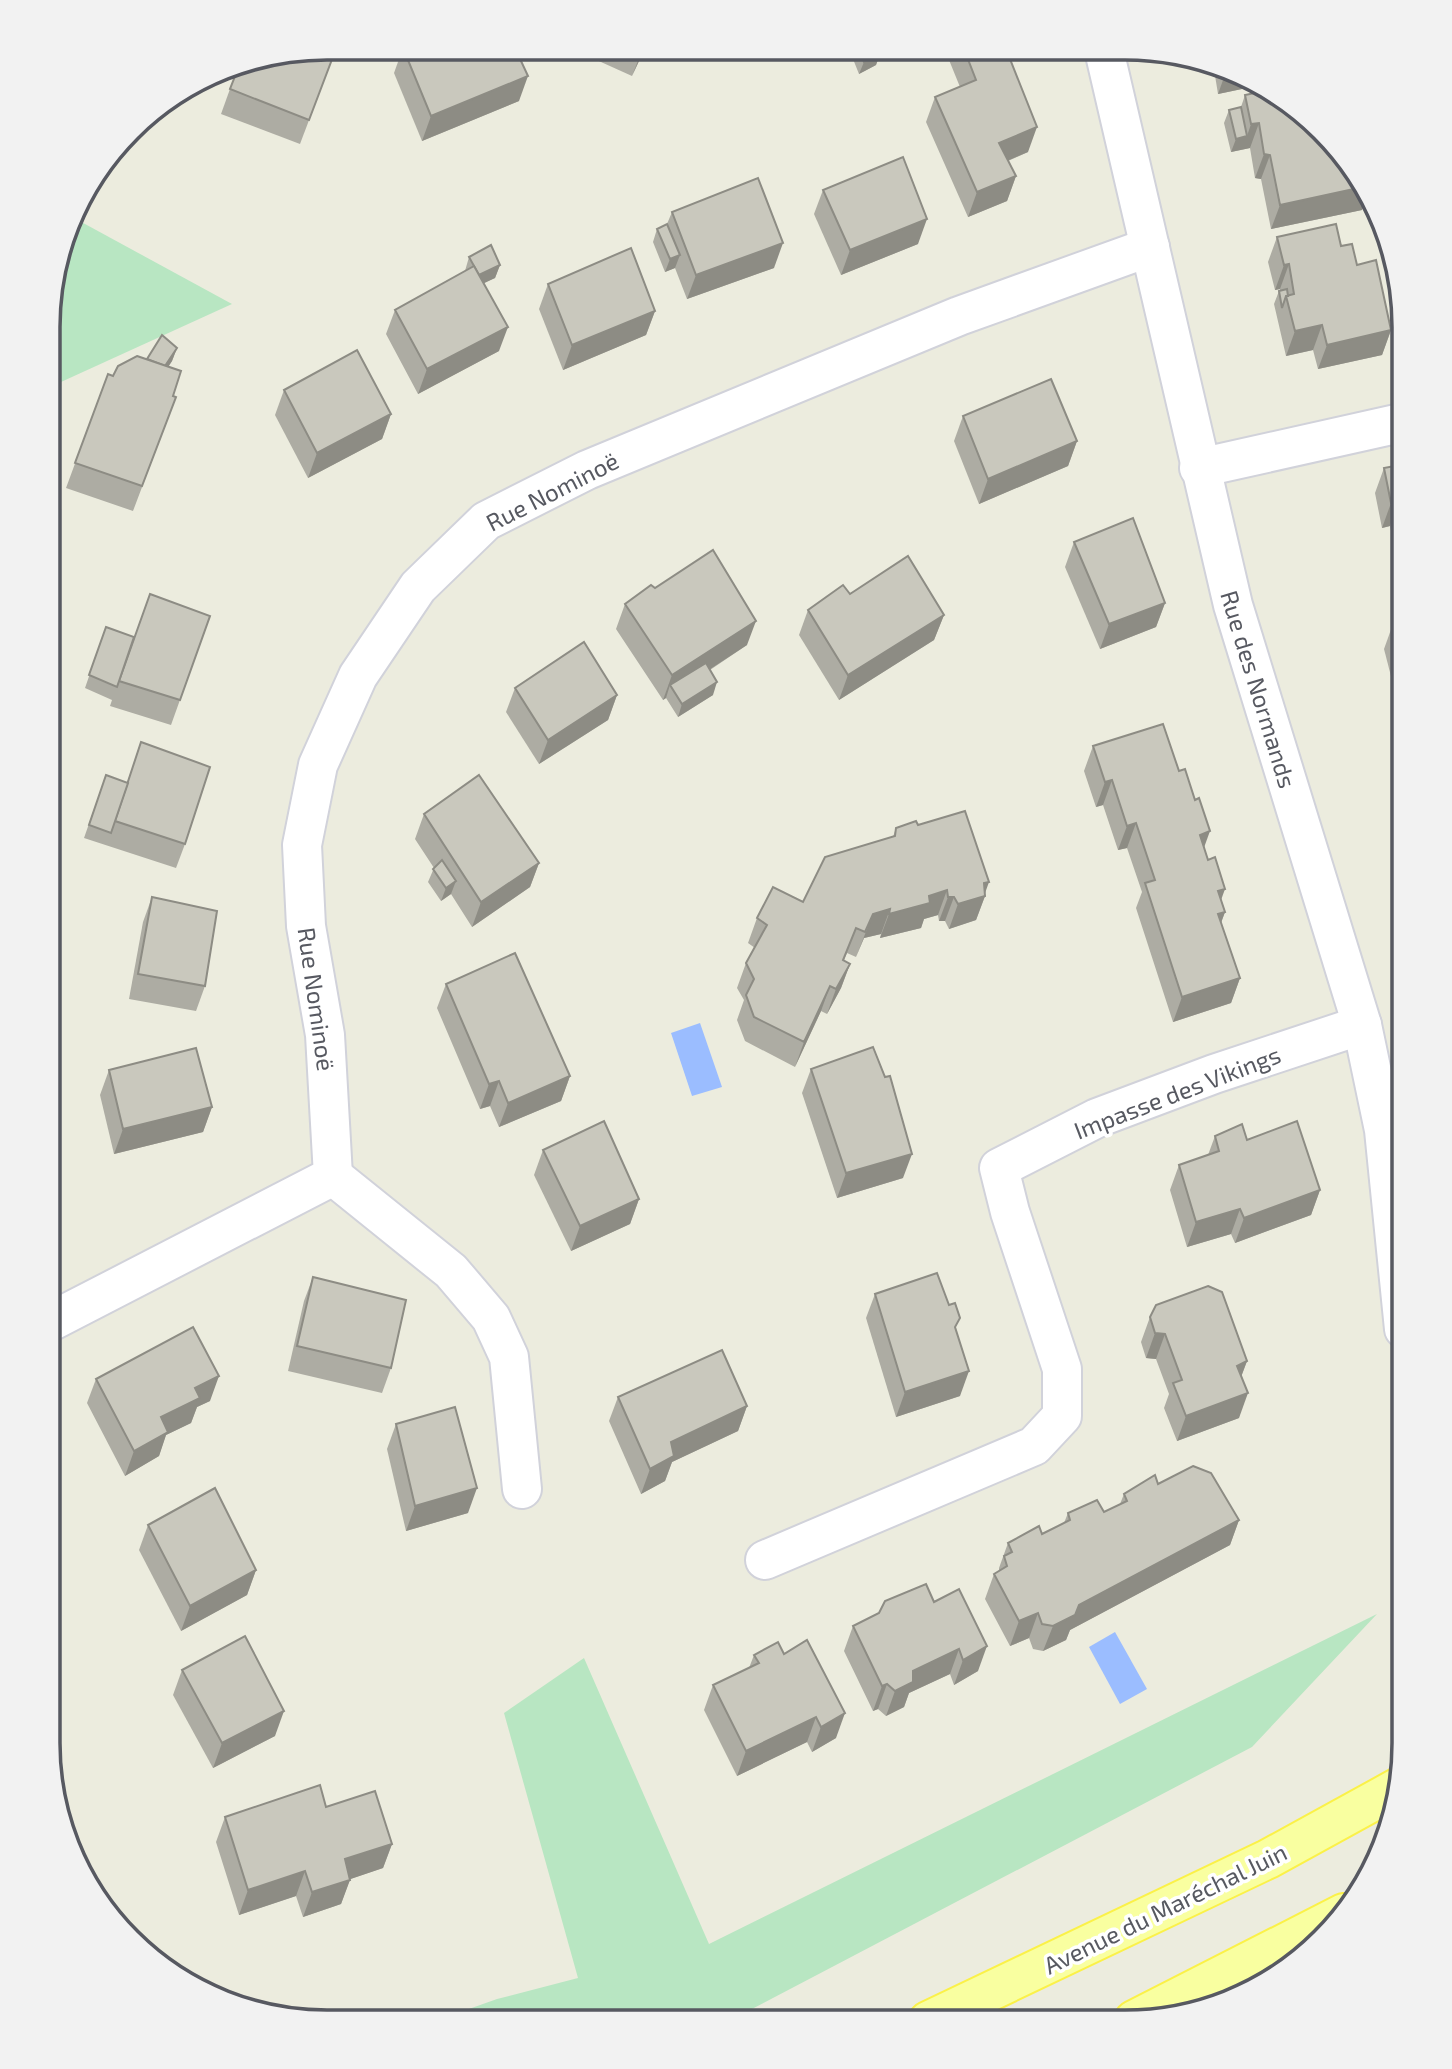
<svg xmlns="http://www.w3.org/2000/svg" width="1452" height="2069" font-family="'Exo 2',sans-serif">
	<rect width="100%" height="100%" fill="#ececde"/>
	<g fill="#b8e6c2">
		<path d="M74,218L232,304L50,387V289Z"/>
		<path d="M1377,1614L1252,1747L750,2010L743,2021L438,2020L497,1999L578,1978L504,1713L584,1658L709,1944Z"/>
	</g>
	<g fill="#9bbdff">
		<path d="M700,1023L722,1087L692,1096L671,1033Z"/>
		<path d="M1115,1632L1147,1689L1120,1704L1089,1647Z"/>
	</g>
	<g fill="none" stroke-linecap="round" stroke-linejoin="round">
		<defs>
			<g id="street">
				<path d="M1104,50L1233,605L1362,1025L1384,1130L1404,1329"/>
				<path d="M1199,468L1405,422"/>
				<path d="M333,1176L451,1271L491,1318L509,1357L522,1489"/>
				<path d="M48,1323L333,1176L325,1035L306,926L302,845L318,765L358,676L418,587L486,521L587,470L959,316L1150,247"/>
				<path d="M765,1560L1034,1446L1062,1416V1369L1010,1212L999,1168L1097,1118L1214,1074L1362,1025"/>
			</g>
			<g id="primary">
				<path d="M1134,2020L1344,1913"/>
				<path d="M928,2021L1268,1859L1399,1787"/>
			</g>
		</defs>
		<use href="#street" stroke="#d1d2da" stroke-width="42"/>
		<use href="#primary" stroke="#fbf148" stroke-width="42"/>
		<use href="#street" stroke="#fff" stroke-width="38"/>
		<use href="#primary" stroke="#f9ffa0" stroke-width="38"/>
	</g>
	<g fill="#adaca3">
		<path d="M403,48L519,101L422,141L394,73Z"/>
		<path d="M570,48H645L632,76Z"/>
		<path d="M849,49H880L876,65L859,74Z"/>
		<path d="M949,49H1006L1028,152L1008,161L1016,176L1007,201L968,217L926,122L935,97L960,87L947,55Z"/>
		<path d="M334,54L300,144L221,114L230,89Z"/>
		<path d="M1213,63L1232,68L1261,85L1218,94Z"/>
		<path d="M1245,95L1362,210L1271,229L1261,179L1255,178L1250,148L1231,152L1224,123L1229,110L1241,107Z"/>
		<path d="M823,190L918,244L841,275L814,214Z"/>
		<path d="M672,212L774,268L687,299L675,268L665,272L653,242L657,229L667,224Z"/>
		<path d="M1277,237L1341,246L1357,265L1391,330L1382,355L1318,369L1313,350L1286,356L1274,304L1279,291H1280V289L1275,290L1268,262Z"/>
		<path d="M469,257L500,265L495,278L483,283L499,351L418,394L386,334L395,310L465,271Z"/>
		<path d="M548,284L655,311L646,335L563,370L539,309Z"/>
		<path d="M177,348L172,361L168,367L173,396L176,397L133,511L66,488L108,374L113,376L147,359Z"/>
		<path d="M284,390L391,414L382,439L308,478L275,415Z"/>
		<path d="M963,416L1077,441L1068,466L979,504L954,441Z"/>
		<path d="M1405,464V573L1400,574L1390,526L1382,528L1375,493L1384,468Z"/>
		<path d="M1074,542L1165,603L1156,627L1100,649L1065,567Z"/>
		<path d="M655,588L747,645L710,670L713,695L678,717L666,698L663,700L616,629L625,604Z"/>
		<path d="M850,594L944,615L934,640L839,700L799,635L808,610Z"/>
		<path d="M210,616L171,725L110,706L112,700L85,688L106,627L134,637Z"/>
		<path d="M1405,622V682L1393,684L1384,649L1393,624Z"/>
		<path d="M515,688L617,695L608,720L539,764L506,712Z"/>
		<path d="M141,742L185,844L176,868L84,838L106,775L127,783Z"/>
		<path d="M1093,746L1204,847L1225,912L1221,923L1240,978L1231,1003L1173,1022L1136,908L1142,892L1127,848L1118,850L1103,805L1096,807L1084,771Z"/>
		<path d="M424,814L539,863L530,887L472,927L451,894L441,901L428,882L434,868L415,839Z"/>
		<path d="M918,825L985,892V896L976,920L949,929L945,921H939L938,915L924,919L921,928L880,938L881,934L864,938L856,957L847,953L844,960L850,964L841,988L827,1014L821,1011L795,1067L745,1041L737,1020L744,1000L737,988L746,963L755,948L748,943L757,918L803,902L893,837L896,828Z"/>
		<path d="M152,897L205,986L196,1011L129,999L143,922Z"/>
		<path d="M446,984L570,1076L561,1101L499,1127L490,1106L480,1109L437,1008Z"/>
		<path d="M811,1069L903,1178L837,1198L802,1093Z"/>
		<path d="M109,1070L212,1107L203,1132L114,1154L100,1095Z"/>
		<path d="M1215,1136L1247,1140L1320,1190L1311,1215L1235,1243L1231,1234L1187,1247L1170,1190L1179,1165L1208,1155Z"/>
		<path d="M543,1150L639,1199L630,1224L571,1251L534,1175Z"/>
		<path d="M313,1277L391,1368L382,1393L288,1371L304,1301Z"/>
		<path d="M875,1294L956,1330L960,1396L896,1417L866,1318Z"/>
		<path d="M1150,1317L1247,1361L1241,1377L1239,1418L1177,1441L1164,1408L1169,1394L1156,1359L1146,1358L1141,1342Z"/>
		<path d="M96,1379L210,1401L197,1407L191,1423L166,1435L159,1456L125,1476L87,1403Z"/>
		<path d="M618,1397L747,1406L738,1431L672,1462L665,1481L641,1494L609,1421Z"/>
		<path d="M396,1424L468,1513L406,1531L387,1449Z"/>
		<path d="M1158,1484L1239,1520L1230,1545L1070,1630L1066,1640L1043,1651L1033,1649L1029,1638L1010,1646L985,1599L994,1574L999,1571V1568L1008,1543L1042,1534L1064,1523L1068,1513L1104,1512L1120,1504L1124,1494Z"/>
		<path d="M148,1525L256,1570L247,1595L181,1631L139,1550Z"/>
		<path d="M934,1602L978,1671L954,1685L950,1674L909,1693L904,1707L886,1716L878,1709L873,1711L844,1651L853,1626Z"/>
		<path d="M754,1655L836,1738L812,1752L807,1742L737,1776L704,1710L713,1685L749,1668Z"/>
		<path d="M182,1670L275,1736L213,1768L173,1695Z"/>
		<path d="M326,1807L392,1844L383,1868L350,1879L341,1904L303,1917L296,1896L239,1915L216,1842L225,1817Z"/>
	</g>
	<g fill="#8d8c84">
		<path d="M643,48H645L632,76Z"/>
		<path d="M881,52L876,65L859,74L864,62Z"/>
		<path d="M1232,68L1261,85L1218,94L1227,69Z"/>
		<path d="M528,76L519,101L422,141L431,116Z"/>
		<path d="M1259,123L1250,148L1231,152L1236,139L1247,136L1251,124Z"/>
		<path d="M1037,127L1028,152L990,168L999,143Z"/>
		<path d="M1264,154L1270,155L1261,179L1255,178Z"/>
		<path d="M1016,176L1007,201L968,217L977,192Z"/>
		<path d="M1363,187L1368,193L1362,210L1271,229L1280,205Z"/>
		<path d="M927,219L918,244L841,275L850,250Z"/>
		<path d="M783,243L774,268L687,299L696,275Z"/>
		<path d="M680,255L675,268L665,272L670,259Z"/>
		<path d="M1289,264L1280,289L1275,290L1284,265Z"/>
		<path d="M500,265L495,278L474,288L478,275Z"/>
		<path d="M655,311L646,335L563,370L572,345Z"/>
		<path d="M1322,325L1313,350L1286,356L1295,331Z"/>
		<path d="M508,327L499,351L418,394L427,369Z"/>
		<path d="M1391,330L1382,355L1318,369L1327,345Z"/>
		<path d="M177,348L172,361L157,384L161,371Z"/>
		<path d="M391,414L382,439L308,478L317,453Z"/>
		<path d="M1077,441L1068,466L979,504L988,479Z"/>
		<path d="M1399,501L1390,526L1382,528L1391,503Z"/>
		<path d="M1405,561V573L1400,574Z"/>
		<path d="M1165,603L1156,627L1100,649L1109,624Z"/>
		<path d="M944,615L934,640L839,700L848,675Z"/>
		<path d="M756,621L747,645L675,692L670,685L666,698L663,700L672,675Z"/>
		<path d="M1402,659H1405V682L1393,684Z"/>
		<path d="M717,682L713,695L678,717L682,704Z"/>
		<path d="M617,695L608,720L539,764L548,740Z"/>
		<path d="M1112,780L1103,805L1096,807L1105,782Z"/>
		<path d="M1136,823L1127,848L1118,850L1127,826Z"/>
		<path d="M1210,831L1201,856L1200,835Z"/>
		<path d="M539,863L530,887L472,927L481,902Z"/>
		<path d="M456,881L451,894L441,901L446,888Z"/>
		<path d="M989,882L984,896H985L976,920L949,929L958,904L984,883Z"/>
		<path d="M1225,889L1216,914L1218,891Z"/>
		<path d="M947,890L938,915L924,919L921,928L880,938L889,914L929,896Z"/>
		<path d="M948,897H954L945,921H939Z"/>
		<path d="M890,909L881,934L864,938L856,957L873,914Z"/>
		<path d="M1225,912L1216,936L1218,914Z"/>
		<path d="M850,964L841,988L827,1014L836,989Z"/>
		<path d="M1240,978L1231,1003L1173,1022L1182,997Z"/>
		<path d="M830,986L821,1011L795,1067L804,1042Z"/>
		<path d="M570,1076L561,1101L499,1127L508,1103Z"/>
		<path d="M499,1081L490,1106L480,1109L489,1084Z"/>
		<path d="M212,1107L203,1132L114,1154L123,1129Z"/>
		<path d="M912,1154L903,1178L837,1198L846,1173Z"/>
		<path d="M1320,1190L1311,1215L1235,1243L1244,1218Z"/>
		<path d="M639,1199L630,1224L571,1251L580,1226Z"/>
		<path d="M1240,1209L1231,1234L1187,1247L1196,1222Z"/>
		<path d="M1155,1333L1165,1334L1156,1359L1146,1358Z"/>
		<path d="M1247,1361L1238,1385L1237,1366Z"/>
		<path d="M969,1371L960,1396L896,1417L905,1392Z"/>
		<path d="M219,1376L210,1401L197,1407L191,1423L166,1435L159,1456L125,1476L134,1451L161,1417L195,1388Z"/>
		<path d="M1248,1393L1239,1418L1177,1441L1186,1416Z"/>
		<path d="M747,1406L738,1431L672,1462L665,1481L641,1494L650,1469L671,1442Z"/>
		<path d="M477,1488L468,1513L406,1531L415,1506Z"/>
		<path d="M1239,1520L1230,1545L1070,1630L1066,1640L1043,1651L1053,1626L1079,1605Z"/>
		<path d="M256,1570L247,1595L181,1631L190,1606Z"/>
		<path d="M1038,1613L1029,1638L1010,1646L1019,1621Z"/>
		<path d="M987,1646L978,1671L954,1685L963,1660Z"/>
		<path d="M959,1649L950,1674L909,1693L904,1707L886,1716L895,1691L913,1671Z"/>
		<path d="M887,1684L878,1709L873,1711L882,1686Z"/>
		<path d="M284,1711L275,1736L213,1768L222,1743Z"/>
		<path d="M845,1713L836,1738L812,1752L821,1727Z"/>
		<path d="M816,1717L807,1742L737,1776L746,1751Z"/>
		<path d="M392,1844L383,1868L336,1884L345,1859Z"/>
		<path d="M305,1871L296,1896L239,1915L248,1890Z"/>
		<path d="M350,1880L341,1904L303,1917L312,1892Z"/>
	</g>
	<g fill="#c9c8bd" stroke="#8d8c84" stroke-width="2">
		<path d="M319,48L334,54L309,120L230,89L241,61Z"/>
		<path d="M403,48H515L528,76L431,116Z"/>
		<path d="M859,49H880L881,52L864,62Z"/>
		<path d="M964,49H1006L1037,127L999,143L1016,176L977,192L935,97L976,80Z"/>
		<path d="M1269,90L1295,105L1363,187L1280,205L1270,155L1264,154L1259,123L1251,124L1245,95Z"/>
		<path d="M1241,107L1247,136L1236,139L1229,110Z"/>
		<path d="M903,157L927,219L850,250L823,190Z"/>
		<path d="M758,178L783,243L696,275L672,212Z"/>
		<path d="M667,224L680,255L670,259L657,229Z"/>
		<path d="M1336,224L1341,246L1352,244L1357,265L1376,260L1391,330L1327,345L1322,325L1295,331L1286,296L1294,294L1289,264L1284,265L1277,237Z"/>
		<path d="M491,245L500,265L479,275L469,257Z"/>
		<path d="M631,248L655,311L572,345L548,284Z"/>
		<path d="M474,266L508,327L427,369L395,310Z"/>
		<path d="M1287,289L1288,296H1286L1282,308L1279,291Z"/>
		<path d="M162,335L177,348L165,366L147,359Z"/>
		<path d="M357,350L391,414L317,453L284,390Z"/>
		<path d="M137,356L181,371L173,396L176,397L142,486L75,463L108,374L113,376L118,366Z"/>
		<path d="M1051,379L1077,441L988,479L963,416Z"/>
		<path d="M1405,464V528L1399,501L1391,503L1384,468Z"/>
		<path d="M1133,518L1165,603L1109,624L1074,542Z"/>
		<path d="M713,550L756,621L672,675L625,604L651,585L655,588Z"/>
		<path d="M908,556L944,615L848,675L808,610L843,585L850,594Z"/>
		<path d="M150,594L210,616L180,700L119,681Z"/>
		<path d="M1405,622V659H1402L1393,624Z"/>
		<path d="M106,627L134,637L117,687L89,675Z"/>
		<path d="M584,642L617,695L548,740L515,688Z"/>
		<path d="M706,663L717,682L682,704L670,685Z"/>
		<path d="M1163,724L1179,771L1185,769L1195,800L1199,798L1210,831L1200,835L1208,860L1215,857L1225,889L1218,891L1225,912L1218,914L1240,978L1182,997L1145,883L1155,880L1136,823L1127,826L1112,780L1105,782L1093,746Z"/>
		<path d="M141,742L210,767L185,844L115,821Z"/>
		<path d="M106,775L128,783L111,833L89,825Z"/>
		<path d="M479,775L539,863L481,902L424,814Z"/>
		<path d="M965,811L989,882L984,883L985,896L958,904L954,897H948L947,890L929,896L930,903L889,914L890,909L873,914L865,932L856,928L843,960L850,964L836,989L830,986L804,1042L754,1017L746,995L754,979L746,963L767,925L757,918L773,887L803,902L825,857L895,836L896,828L916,821L918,825Z"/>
		<path d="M442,860L456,881L446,888L433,869Z"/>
		<path d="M152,897L217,911L205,986L138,974Z"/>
		<path d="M515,953L570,1076L508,1103L499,1081L489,1084L446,984Z"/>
		<path d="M873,1047L885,1077L890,1076L912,1154L846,1173L811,1069Z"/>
		<path d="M196,1048L212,1107L123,1129L109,1070Z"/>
		<path d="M604,1121L639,1199L580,1226L543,1150Z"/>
		<path d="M1297,1121L1320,1190L1244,1218L1240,1209L1196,1222L1179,1165L1219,1151L1215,1136L1242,1124L1247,1140Z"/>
		<path d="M937,1273L949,1305L955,1303L960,1318L955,1327L969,1371L905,1392L875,1294Z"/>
		<path d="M313,1277L406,1300L391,1368L297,1346Z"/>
		<path d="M1208,1286L1222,1292L1247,1361L1237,1366L1248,1393L1186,1416L1173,1383L1182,1380L1165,1334L1155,1333L1150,1317L1156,1305Z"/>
		<path d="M193,1327L219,1376L195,1388L200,1398L161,1417L168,1432L134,1451L96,1379Z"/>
		<path d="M722,1350L747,1406L671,1442L674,1456L650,1469L618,1397Z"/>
		<path d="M455,1407L477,1488L415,1506L396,1424Z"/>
		<path d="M1193,1466L1211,1473L1239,1520L1079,1605L1075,1615L1053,1626L1042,1624L1038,1613L1019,1621L994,1574L1007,1566L1004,1556L1012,1552L1008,1543L1039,1526L1042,1534L1070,1520L1068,1513L1097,1500L1104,1512L1127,1501L1124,1494L1155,1475L1158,1484Z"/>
		<path d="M215,1488L256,1570L190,1606L148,1525Z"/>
		<path d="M926,1584L934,1602L959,1589L987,1646L963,1660L959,1649L913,1671V1682L895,1691L887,1684L882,1686L853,1626L879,1613L885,1601Z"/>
		<path d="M245,1636L284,1711L222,1743L182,1670Z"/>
		<path d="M807,1640L845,1713L821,1727L816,1717L746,1751L713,1685L759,1663L754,1655L778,1642L784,1654Z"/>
		<path d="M320,1785L326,1807L375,1791L392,1844L345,1859L350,1880L312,1892L305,1871L248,1890L225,1817Z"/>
	</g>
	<g text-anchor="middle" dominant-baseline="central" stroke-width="7" stroke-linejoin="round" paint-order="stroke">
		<g font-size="24" fill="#575961" stroke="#fff">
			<text transform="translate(552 491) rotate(-27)">Rue Nominoë</text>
			<text transform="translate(1259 689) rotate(73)">Rue des Normands</text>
			<text transform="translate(317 999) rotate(82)">Rue Nominoë</text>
			<text transform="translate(1177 1092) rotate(-21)">Impasse des Vikings</text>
			<text transform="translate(1165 1908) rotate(-26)">Avenue du Maréchal Juin</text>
		</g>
	</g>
	<path d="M0 0H1452V2069H0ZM327 60H1125A267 267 0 0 1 1392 327V1743A267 267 0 0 1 1125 2010H327A267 267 0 0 1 60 1743V327A267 267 0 0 1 327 60Z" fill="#f2f2f2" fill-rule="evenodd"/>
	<path fill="none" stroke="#575961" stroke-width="3.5" d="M327 60H1125A267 267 0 0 1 1392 327V1743A267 267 0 0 1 1125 2010H327A267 267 0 0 1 60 1743V327A267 267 0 0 1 327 60Z"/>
</svg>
